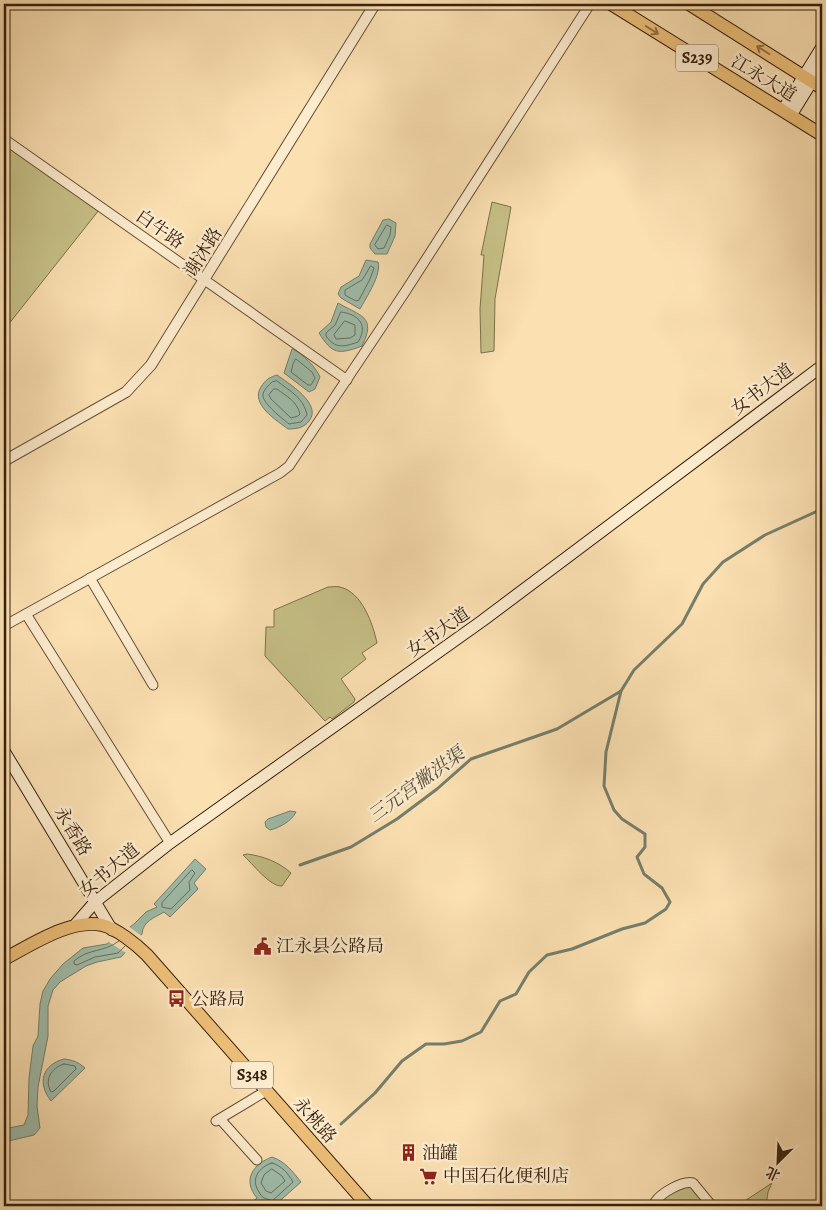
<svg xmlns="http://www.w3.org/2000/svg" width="826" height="1210" font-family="Alegreya,'Noto Serif SC',serif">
	<rect width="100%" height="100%" fill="#fbe0b2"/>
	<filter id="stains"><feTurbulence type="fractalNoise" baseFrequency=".004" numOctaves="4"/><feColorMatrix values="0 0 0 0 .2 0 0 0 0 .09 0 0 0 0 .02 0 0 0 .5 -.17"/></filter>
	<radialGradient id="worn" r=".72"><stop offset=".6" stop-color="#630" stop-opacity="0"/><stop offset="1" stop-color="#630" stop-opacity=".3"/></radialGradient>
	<g fill="#c6c087" stroke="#7e704a">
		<path d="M4,134L99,210L4,330Z"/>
		<path d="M492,202L511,207L495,299L494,351L481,353L480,309L484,255H481Z"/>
		<path d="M328,587C331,587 336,586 340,587C362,592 373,624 377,643L362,653L366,659L341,679L355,699L354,702L332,719L330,717L325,721L265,656L266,627H274V610Z"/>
		<path d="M247,854C263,856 279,862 291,873L282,886C270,887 252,863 243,855Z"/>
		<path d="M690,1182L712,1206H656L657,1199Z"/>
		<path d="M772,1183L768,1192L766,1206H737Z"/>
	</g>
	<g fill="#9fbdab" stroke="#757e6c">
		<path d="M389,219L396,223L395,236L387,254H375L370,248V244L383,220Z"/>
		<path d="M366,260L378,262C382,274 366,298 360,309L341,298L338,294L341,287L359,276Z"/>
		<path d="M338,303C360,316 377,316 362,346C338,355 332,354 319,333L331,322Z"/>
		<path d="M292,349C302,353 316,367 320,377L315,389L309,392L284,373Z"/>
		<path d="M277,375C288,383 323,404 309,421C304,428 296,429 288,429C276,420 250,404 261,387C265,380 270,377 277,375Z"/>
		<path d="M290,811L296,812C292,821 279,828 270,830L266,827L265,822L268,819Z"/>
		<path d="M195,859L206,869L194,883L198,889L170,917L164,912C154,918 143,921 142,934L121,957L97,962L86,966L60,982L53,990L48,1006V1036L38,1087L37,1106L40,1128L34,1135L4,1142V1129L24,1125L28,1115L29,1078L33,1046L38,1036L40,1004L43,991L50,979L63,964L83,948L107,944L134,924L146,912L157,907L154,904Z"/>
		<path d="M64,1059C73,1060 78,1062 85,1068L51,1101C37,1083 42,1065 64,1059Z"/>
		<path d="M272,1157C286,1162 292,1171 301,1182L274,1206L261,1202L265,1206H247L257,1198C242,1180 253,1164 272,1157Z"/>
	</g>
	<path fill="#fbe0b2" d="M128,926L143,937L126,953L107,941Z"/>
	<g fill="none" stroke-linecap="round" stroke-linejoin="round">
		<g stroke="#6b6e5c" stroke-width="1">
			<path d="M387,225L391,227L390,235L384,248L378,249L375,245Z"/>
			<path d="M371,266L374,268L370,279L359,300L356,301L345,295V290L362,280Z"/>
			<path d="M341,312C358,314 369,325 358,342C344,347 335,349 326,336V333L335,325Z"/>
			<path d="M345,321L355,325V335L350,338L336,339L334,335Z"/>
			<path d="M296,359L312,372L315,378L311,385H308L291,372L293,364Z"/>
			<path d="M277,381C290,391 304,398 307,415L301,422L289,424C283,419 262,403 263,395C263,390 269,385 272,382Z"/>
			<path d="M274,389H277C286,396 297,401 300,414L298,416L291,418L271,399L269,395Z"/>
			<path d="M192,870L195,873L189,882L190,890L171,909L162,907V903Z"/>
			<path d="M119,941C103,953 89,948 74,961V964L77,965L95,957L118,953L125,946"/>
			<path d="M64,1064L75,1066L76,1069L54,1091L51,1092C44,1080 51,1068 64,1064Z"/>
			<path d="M272,1163C282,1166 288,1173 293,1182L272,1201C269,1199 266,1199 264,1198C262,1197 260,1194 259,1192C250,1179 259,1167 272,1163Z"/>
			<path d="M272,1169L282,1176L285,1181L271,1193L266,1191L261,1183L264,1175Z"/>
		</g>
		<g stroke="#757e6c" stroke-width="3">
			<path d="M4,11L13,4"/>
			<path d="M300,865L351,847L397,819L437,789L471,759L557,729L621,691L634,670L682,624L703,584L723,562L765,535L822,509"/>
			<path d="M341,1124L375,1093L402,1061L426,1044H444L462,1041L481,1032L500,1001L516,994L529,972L547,955L572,949L622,929L645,923L666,909L670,902L662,888L644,874L637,857L645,847V834L622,819L614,810L604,786L606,752L621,691"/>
		</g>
		<defs>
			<g id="minor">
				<path d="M4,139L347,380"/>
				<path d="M90,578L153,685"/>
				<path d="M26,614L170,843"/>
				<path d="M4,626L280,473L289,466L405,292L590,4"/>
				<path d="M220,1119L257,1160"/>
				<path d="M216,1121L266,1091"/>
				<path d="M656,1206L655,1202C661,1193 683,1180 693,1183L712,1206"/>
			</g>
			<path id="tertiary" d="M4,461L126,392L151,365L375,4"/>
			<g id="secondary">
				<path d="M783,110L822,47"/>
				<path d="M791,115L822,65"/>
				<path d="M4,751L112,930"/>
				<path d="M75,925L95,902L170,843L482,621L822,366"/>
			</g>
			<g id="primary">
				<path d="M611,4L822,135"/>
				<path d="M689,4L822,88"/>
				<path d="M4,959C31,945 71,918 102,925C116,928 137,945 147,955L368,1206"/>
			</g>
		</defs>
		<use href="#minor" stroke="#685036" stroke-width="11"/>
		<use href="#tertiary" stroke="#685036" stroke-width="12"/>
		<use href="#secondary" stroke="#37200d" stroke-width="13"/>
		<use href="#primary" stroke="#37200d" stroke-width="14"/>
		<use href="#minor" stroke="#fcebcd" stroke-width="9"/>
		<use href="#tertiary" stroke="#fcebcd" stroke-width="10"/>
		<use href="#secondary" stroke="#fcebcd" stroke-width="11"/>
		<use href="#primary" stroke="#eec079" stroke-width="12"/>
	</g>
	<defs><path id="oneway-shaft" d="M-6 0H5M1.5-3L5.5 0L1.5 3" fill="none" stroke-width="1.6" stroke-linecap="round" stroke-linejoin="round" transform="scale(1.25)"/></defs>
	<g stroke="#927043">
		<use href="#oneway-shaft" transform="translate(652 30) rotate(32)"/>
		<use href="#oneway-shaft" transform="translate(763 50) rotate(-148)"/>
	</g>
	<defs>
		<symbol id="civic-bare" viewBox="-9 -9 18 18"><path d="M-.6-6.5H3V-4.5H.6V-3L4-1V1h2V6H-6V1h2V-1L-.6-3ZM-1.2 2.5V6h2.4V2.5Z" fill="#8f2418" stroke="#fcebcd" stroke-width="2.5" paint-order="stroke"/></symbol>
		<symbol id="bus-bare" viewBox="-9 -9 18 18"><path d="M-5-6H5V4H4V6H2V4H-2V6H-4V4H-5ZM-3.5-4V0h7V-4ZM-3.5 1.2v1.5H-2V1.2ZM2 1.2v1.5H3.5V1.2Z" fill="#8f2418" stroke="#fcebcd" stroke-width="2.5" paint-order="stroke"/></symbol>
		<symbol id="building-bare" viewBox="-9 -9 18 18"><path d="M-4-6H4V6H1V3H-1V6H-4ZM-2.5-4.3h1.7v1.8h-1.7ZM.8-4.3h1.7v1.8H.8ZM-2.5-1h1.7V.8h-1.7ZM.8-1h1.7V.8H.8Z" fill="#8f2418" stroke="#fcebcd" stroke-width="2.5" paint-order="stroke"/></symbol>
		<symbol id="supermarket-bare" viewBox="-9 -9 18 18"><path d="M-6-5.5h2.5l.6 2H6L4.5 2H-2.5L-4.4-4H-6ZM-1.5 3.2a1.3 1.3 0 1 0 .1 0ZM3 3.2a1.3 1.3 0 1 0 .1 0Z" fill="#8f2418" stroke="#fcebcd" stroke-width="2.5" paint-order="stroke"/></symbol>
	</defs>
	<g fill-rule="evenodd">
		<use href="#civic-bare" x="250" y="934" width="25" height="25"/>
		<use href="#bus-bare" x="164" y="986" width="25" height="25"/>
		<use href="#building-bare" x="396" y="1140" width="25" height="25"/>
		<use href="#supermarket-bare" x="416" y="1164" width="25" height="25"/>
	</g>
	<g text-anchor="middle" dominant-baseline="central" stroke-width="5" stroke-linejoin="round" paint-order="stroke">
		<g fill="#fcebcd" stroke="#725d47" stroke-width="1">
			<rect x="676" y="44.5" width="42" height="27" rx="4"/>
			<rect x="231" y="1061.5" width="42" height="27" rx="4"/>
		</g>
		<g font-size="16" font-weight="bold" fill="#37200d">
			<text x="697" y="58">S239</text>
			<text x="252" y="1075">S348</text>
		</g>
		<g font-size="18" fill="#37200d" stroke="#fcebcd">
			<text transform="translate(764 78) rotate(31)">江永大道</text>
			<text transform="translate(160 229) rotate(35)">白牛路</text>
			<text transform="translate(203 252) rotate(-58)">谢沐路</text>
			<text transform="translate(762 389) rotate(-37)">女书大道</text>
			<text transform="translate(438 632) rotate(-35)">女书大道</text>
			<text transform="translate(73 831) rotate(59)">永香路</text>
			<text transform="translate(109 870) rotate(-40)">女书大道</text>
			<text transform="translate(315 1120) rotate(48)">永桃路</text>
		</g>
		<g font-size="18" fill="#37200d" stroke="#fcebcd" text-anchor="start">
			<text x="276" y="946">江永县公路局</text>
			<text x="191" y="999">公路局</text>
			<text x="422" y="1153">油罐</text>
			<text x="443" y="1176">中国石化便利店</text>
		</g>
		<g font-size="19" font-style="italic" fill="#564f3c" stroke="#fcebcd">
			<text transform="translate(416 785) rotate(-36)">三元宫撇洪渠</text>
		</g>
	</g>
	<rect width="826" height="1210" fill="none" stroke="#fbe0b2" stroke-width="20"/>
	<rect x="5" y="5" width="816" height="1200" fill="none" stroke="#37200d" stroke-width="2.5"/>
	<rect x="10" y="10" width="806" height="1190" fill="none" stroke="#37200d"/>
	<g transform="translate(778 1162) rotate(204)" stroke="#fcebcd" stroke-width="4" paint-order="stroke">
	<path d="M0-4L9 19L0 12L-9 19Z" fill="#37200d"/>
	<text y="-8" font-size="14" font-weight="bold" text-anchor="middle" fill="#37200d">北</text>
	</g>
	<rect width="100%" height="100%" filter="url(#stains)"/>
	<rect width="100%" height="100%" fill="url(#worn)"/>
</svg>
